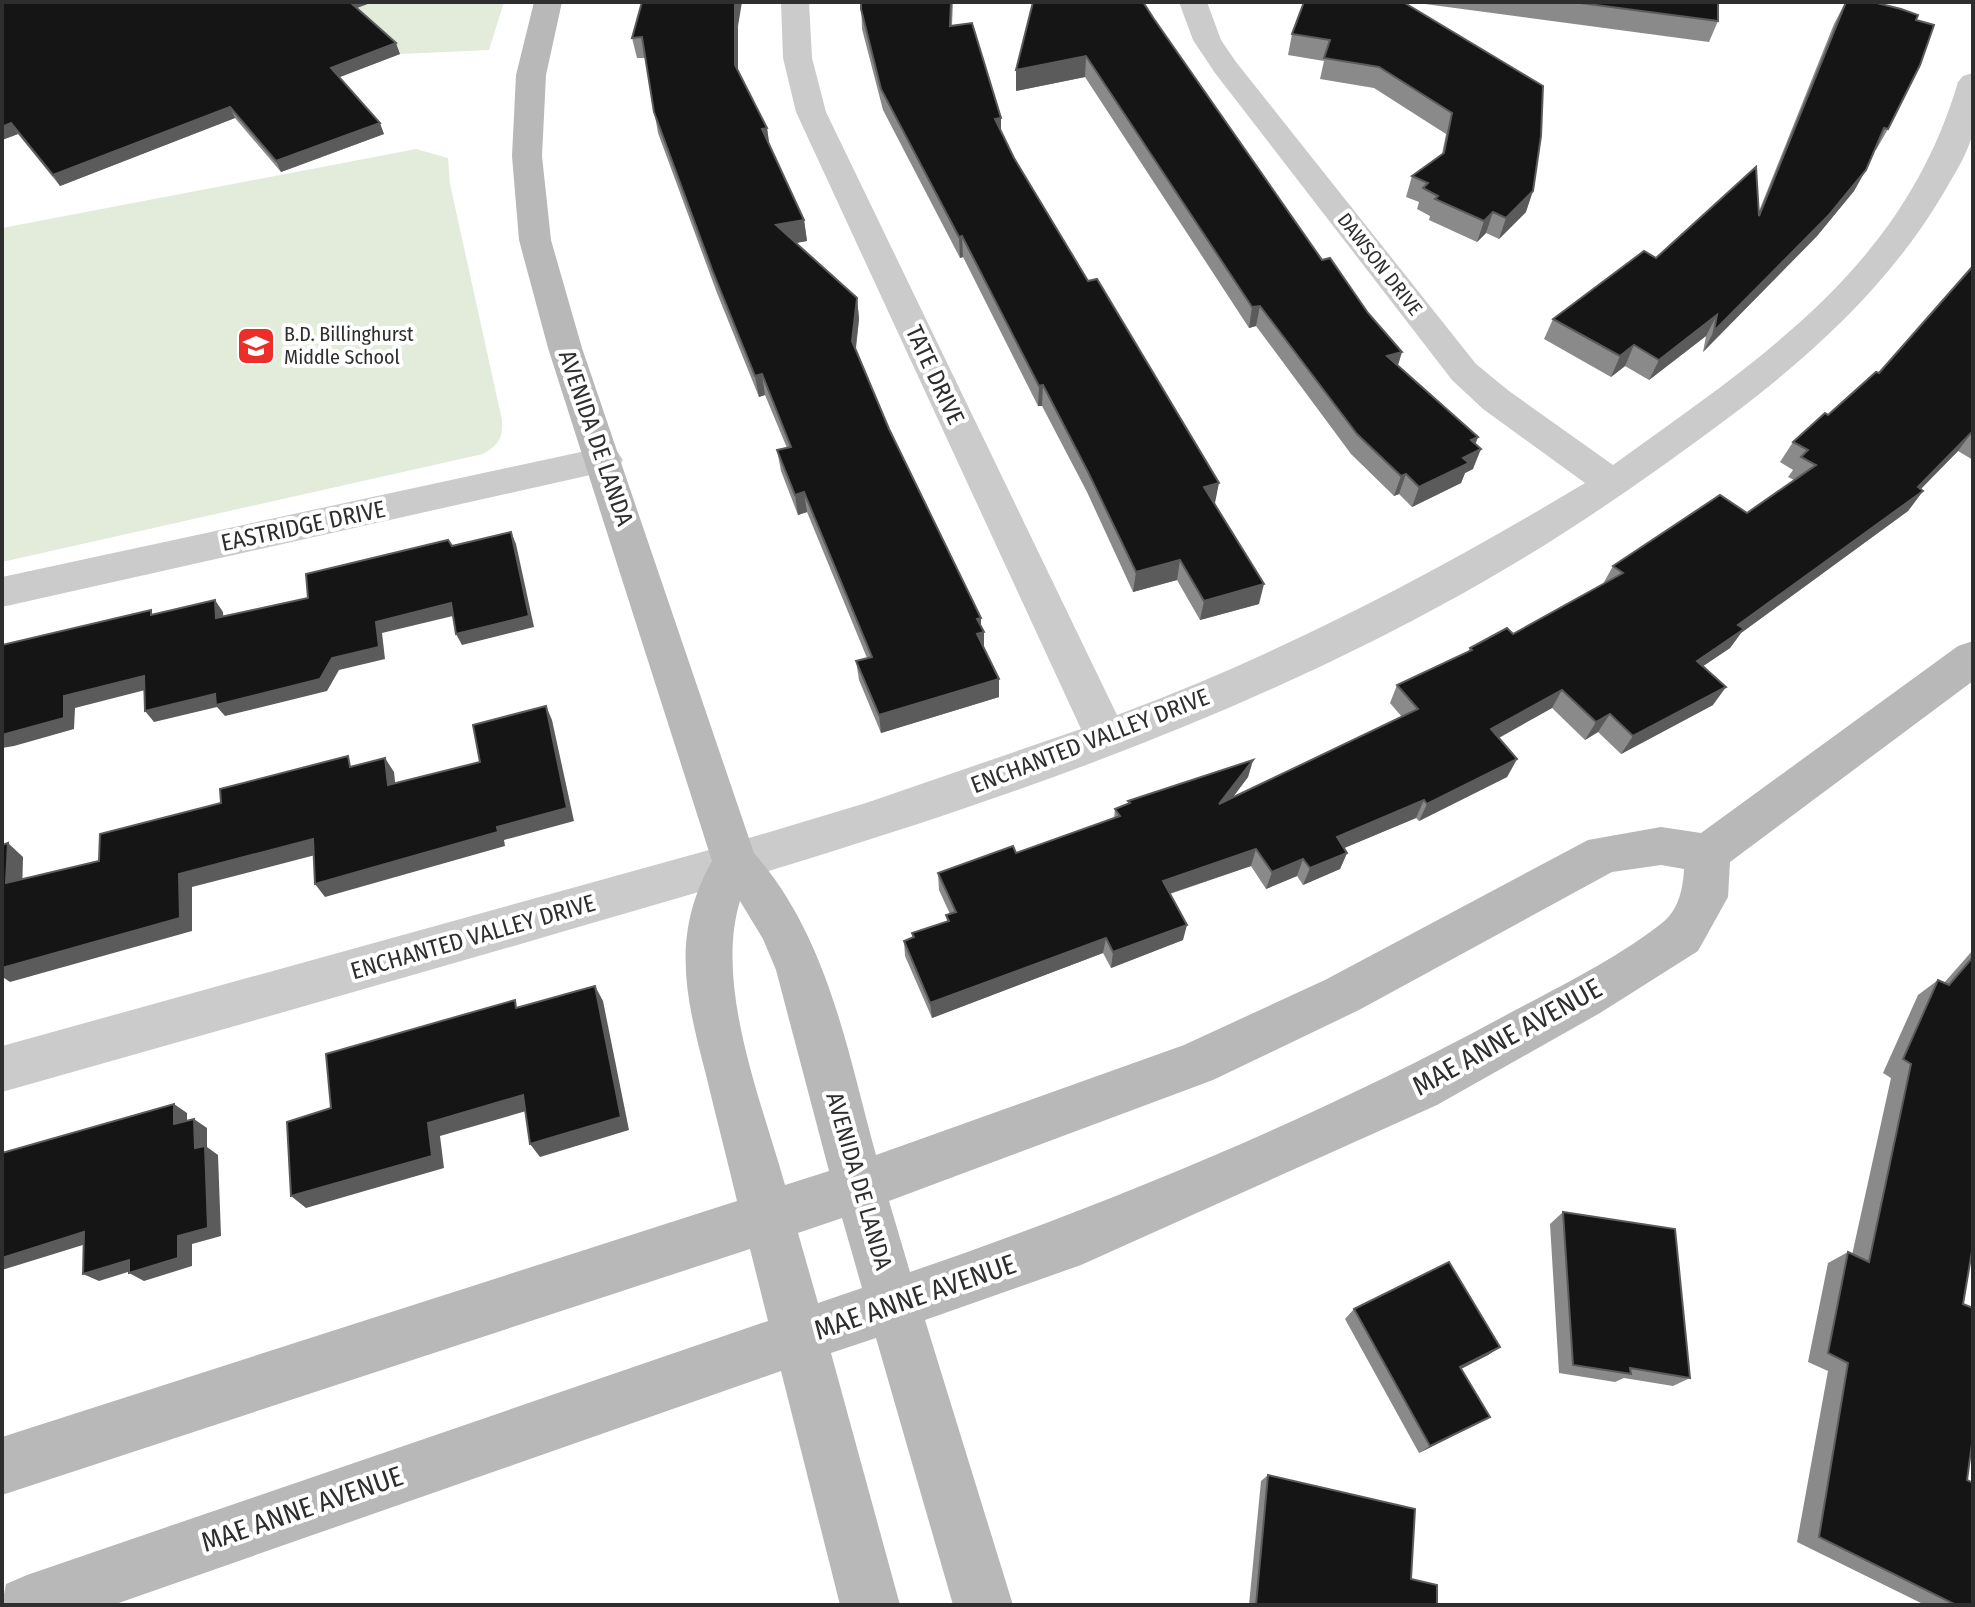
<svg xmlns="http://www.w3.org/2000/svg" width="1975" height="1607" font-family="'Fira Sans Condensed',sans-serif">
	<rect width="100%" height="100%" fill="#fff"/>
	<g fill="#e3ecdb">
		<path d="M373,2H504L489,50L400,54L351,10Z"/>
		<path d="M416,149L448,158L450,184L502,420C503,438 499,445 483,454L2,562V228Z"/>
	</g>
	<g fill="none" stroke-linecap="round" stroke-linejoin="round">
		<g fill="#cbcbcb" fill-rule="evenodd">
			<path d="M781,2H809L812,58L826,112L1117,715C1281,654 1435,573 1585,483L1483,409L1452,380L1215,73L1193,40L1179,2H1207L1221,40L1236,62L1476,364L1509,391L1613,465C1762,357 1903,268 1958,82L1963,76L1973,73C1973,91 1975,113 1973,131C1969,152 1954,175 1943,194C1890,284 1811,356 1728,418C1650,476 1572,531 1488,579C1223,732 929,825 637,910C426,972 214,1032 2,1092V1046L709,850L866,803L1081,729L796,112L783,58Z"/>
			<path d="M604,447L617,451L623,460L617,469L2,607V577Z"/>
		</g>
		<path fill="#b8b8b8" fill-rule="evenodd" d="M534,2H562L546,75L542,156L551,240L582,348L754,853C828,937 847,1050 876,1155L1184,1045L1325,980L1588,840L1661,827L1701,833L1958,646L1973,641V681L1730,862L1728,897L1698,951L1600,1013L1437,1105L1081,1265L925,1320L1013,1605H953L876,1338L831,1353L900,1605H840L781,1371L113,1605H2L6,1584L27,1575L768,1321L750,1249L2,1495V1437L737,1201C727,1159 716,1117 706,1075C686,998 670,936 712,861L548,348L519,240L512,156L516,75ZM1661,865L1684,869C1683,888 1679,910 1662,923C1617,959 1547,993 1495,1021C1309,1121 1110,1203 910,1272L889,1201L1213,1080L1359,1010L1612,872ZM740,901L763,939L776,970L829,1171L785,1185C762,1102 714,986 740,901ZM842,1218L862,1288L818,1303L798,1233Z"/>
	</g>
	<g fill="#8a8a8a">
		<path d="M2,2H373L357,8L400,54L339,77L384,134L281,172L235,118L60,186L18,134L2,140Z"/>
		<path d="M861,2H953L952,25L1014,158L1215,503L1259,604L1200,620L1177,580L1133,592L1087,492L1042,406H1038L963,257L960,258L883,110L862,29Z"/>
		<path d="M1403,2L1526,212L1499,239L1486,233L1477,242L1429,220L1430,216L1417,209L1419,202L1406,197L1412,176L1442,154L1446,134L1374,88L1320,79L1324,61L1288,55L1292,34Z"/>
		<path d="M1410,2H1718V21L1709,42Z"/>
		<path d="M1845,3L1888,129L1876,150H1875L1854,191L1817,236L1703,352L1706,336L1649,380L1625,366L1611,377L1544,339L1553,319L1656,258L1759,211L1834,24Z"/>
		<path d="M1154,19L1322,260L1398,365L1478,437L1475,444L1473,469L1465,473L1461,483L1412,507L1399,494L1394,496L1351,454L1256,326L1249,328L1085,77L1016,91Z"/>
		<path d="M738,26V71L767,128L769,144L804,220L807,241L796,243L857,298L859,319L856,349L889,429L981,627L984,648L999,697L881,733L859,680L856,661L867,658L807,512L798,515L781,471L777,450L787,448L765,395L759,397L717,293L658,133L645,58H637L632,38Z"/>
		<path d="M1973,266V460L1958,451L1921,489L1923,491L1908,511L1741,633L1730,648L1703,666L1713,705L1621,754L1598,732L1585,740L1552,708L1499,738L1517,759L1507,777L1419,821L1416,818L1344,848L1347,853L1340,869L1303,885L1297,876L1266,889L1251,866L1170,894L1183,940L1111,968L1103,953L932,1018L905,956L904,941L913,938L912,933L947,921L946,915L950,914L939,890L938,873L1016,853L1114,819L1115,809L1128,804V801L1253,760L1248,777L1233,797L1402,717L1390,703L1397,685L1468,652L1470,648L1513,634L1603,584L1613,566L1747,513L1794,480L1788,477L1793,470L1780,462L1793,442L1828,415L1879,373Z"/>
		<path d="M1973,950V1245L1963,1304L1967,1480L1973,1605H1925L1797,1542L1828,1371L1808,1362L1828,1263L1848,1252L1852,1255L1891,1078L1883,1073L1918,995L1938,980L1944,983Z"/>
		<path d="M1563,1212L1690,1378L1673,1386L1624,1378L1615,1382L1559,1373L1550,1224Z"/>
		<path d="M1354,1309L1500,1347L1488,1355L1461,1369L1490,1417L1419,1453L1345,1319Z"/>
		<path d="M1268,1475L1437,1605H1249L1261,1481Z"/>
	</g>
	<g fill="#5b5b5b">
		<path d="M348,2H373L351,10Z"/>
		<path d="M735,2H742L738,26V85L735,65Z"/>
		<path d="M396,43L400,54L335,79L331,68Z"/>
		<path d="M1086,56L1085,77L1016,91V70Z"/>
		<path d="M230,107L235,118L60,186L53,175Z"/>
		<path d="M1001,118V139L995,119Z"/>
		<path d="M11,123L18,134L2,140V127Z"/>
		<path d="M380,123L384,134L281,172L276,161Z"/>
		<path d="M767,128L770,149L762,129Z"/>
		<path d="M1866,170L1854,191L1817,236L1703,352L1714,331Z"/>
		<path d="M1533,191L1526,212L1499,239L1506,218Z"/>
		<path d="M1493,212L1486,233L1477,242L1484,221Z"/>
		<path d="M804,220L807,241L779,246L776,225Z"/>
		<path d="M962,236L963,257L960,258L959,237Z"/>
		<path d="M857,298L859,319L854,362L852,341Z"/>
		<path d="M1260,306L1256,326L1249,328L1252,307Z"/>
		<path d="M1717,315L1706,336L1649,380L1659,360Z"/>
		<path d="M1634,345L1625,366L1611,377L1620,356Z"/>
		<path d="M1402,352L1396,372L1387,356Z"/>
		<path d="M762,374L765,395L759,397L755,376Z"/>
		<path d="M1043,385L1042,406H1038L1039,386Z"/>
		<path d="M1973,431L1958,451L1908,502L1923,491L1908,511L1741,633L1730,648L1684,679L1697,661L1738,625L1918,487Z"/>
		<path d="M1478,437L1472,453L1481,449L1473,469L1465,473L1461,483L1412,507L1419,487L1471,440Z"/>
		<path d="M1406,474L1399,494L1394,496L1401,476Z"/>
		<path d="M1219,483L1215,503L1201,507L1204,487Z"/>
		<path d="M804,492L807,512L798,515L795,495Z"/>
		<path d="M511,532L516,544L534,627L462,645L456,634Z"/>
		<path d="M1180,560L1177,580L1133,592L1136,572Z"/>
		<path d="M1264,584L1259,604L1200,620L1204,601Z"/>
		<path d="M215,600L223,612L224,630L216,618Z"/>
		<path d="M451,603L457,615L382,633L385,659L339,670L327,691L225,716L217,707L154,722L145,711L332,658L376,622Z"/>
		<path d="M981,618V633L984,632V651L978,653L977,619Z"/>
		<path d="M144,676L153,688L75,708L74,729L14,746L2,748V735L64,696Z"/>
		<path d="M999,679V697L881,733L879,715Z"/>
		<path d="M1726,687L1713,705L1621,754L1633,736Z"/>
		<path d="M1562,690L1552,708L1482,747L1491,729Z"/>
		<path d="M546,706L552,720L574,821L504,840L505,846L325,897L315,884L497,827Z"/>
		<path d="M1610,714L1598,732L1585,740L1596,722Z"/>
		<path d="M385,758L394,772L397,799L388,785Z"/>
		<path d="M1517,759L1507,777L1419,821L1427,804Z"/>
		<path d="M1253,760L1248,777L1215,821L1219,804Z"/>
		<path d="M1424,800L1416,818L1330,854L1337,837Z"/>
		<path d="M313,839L323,853L192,887V931L10,982L4,978H2V968L179,874Z"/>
		<path d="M8,843L23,857L22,896L6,883Z"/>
		<path d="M1256,849L1251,866L1159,897L1163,881Z"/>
		<path d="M1347,853L1340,869L1303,885L1310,868Z"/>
		<path d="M1303,859L1297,876L1266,889L1272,872Z"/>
		<path d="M1187,925L1183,940L1111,968L1113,952Z"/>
		<path d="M1106,938L1103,953L932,1018L930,1003Z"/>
		<path d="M595,986L603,1001L629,1130L540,1157L530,1144Z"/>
		<path d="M523,1095L533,1109L440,1136L444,1168L306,1208L291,1196L428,1123Z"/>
		<path d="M174,1104L187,1113V1134L174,1124Z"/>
		<path d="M194,1119L207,1128V1147L218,1155L221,1236L192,1244V1266L144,1281L129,1273L178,1236L195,1148Z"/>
		<path d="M84,1232L99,1240L2,1270V1258Z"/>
		<path d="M129,1260L144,1267L99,1281L83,1274Z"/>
		<path d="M1500,1347L1488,1355L1449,1375L1460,1367Z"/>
		<path d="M1490,1417L1477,1424L1419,1453L1430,1446Z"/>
	</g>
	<g fill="#151515" stroke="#5b5b5b" stroke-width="2">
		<path d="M2,2H350L396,43L331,68L380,123L276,161L230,107L53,175L11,123L2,127Z"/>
		<path d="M642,2H735V65L767,128L762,129L804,220L776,225L857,298L852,341L889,429L981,618L977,619L984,632L977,634L999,679L879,715L856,661L872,657L804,492L795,495L777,450L791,447L762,374L755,376L713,272L654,112L642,37L632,38Z"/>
		<path d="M861,2H951L950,26L972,23L1001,118L995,119L1014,158L1088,281L1097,279L1219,483L1204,487L1264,584L1204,601L1180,560L1136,572L1088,472L1043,385L1039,386L962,236L959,237L881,89L861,9Z"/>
		<path d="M1033,2H1143L1154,19L1322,260L1330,258L1368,313L1402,352L1387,356L1478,437L1471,440L1481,449L1463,458L1469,463L1419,487L1406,474L1401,476L1357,434L1260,306L1252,307L1086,56L1016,70Z"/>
		<path d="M1304,2H1403L1543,86L1541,136L1533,191L1506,218L1493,212L1484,221L1435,199L1438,196L1423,188L1428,183L1412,176L1444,153L1452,113L1379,67L1324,58L1330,40L1292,34Z"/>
		<path d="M1573,2H1718V21Z"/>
		<path d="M1846,2H1873L1901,9L1918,15L1916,20L1934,25L1920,65L1888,129L1884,128L1866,170L1829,215L1714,331L1717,315L1659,360L1634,345L1620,356L1553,319L1644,251L1656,258L1756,167L1759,216Z"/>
		<path d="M1973,266V431L1918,487L1923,491L1738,625L1744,629L1697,661L1726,687L1633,736L1610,714L1596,722L1562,690L1491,729L1517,759L1427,804L1424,800L1337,837L1347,853L1310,868L1303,859L1272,872L1256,849L1163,881L1187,925L1113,952L1106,938L930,1003L904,941L914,937L912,933L949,921L946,915L956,912L938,873L1013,846L1016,853L1120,816L1115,809L1130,803L1128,801L1253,760L1219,804L1418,709L1397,685L1472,650L1470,648L1507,628L1513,634L1623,573L1613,566L1720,495L1747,513L1816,465L1801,457L1808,450L1793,442L1825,413L1828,415L1876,372L1879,373Z"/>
		<path d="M511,532L529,616L456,634L451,603L376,622L379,647L332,658L320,679L216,705L215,694L145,711L144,676L64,696V718L2,735V645L151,610V615L215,600L216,618L308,598L306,574L448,540L452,546Z"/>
		<path d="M546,706L567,808L497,827L498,832L315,884L313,839L179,874L180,918L2,968V845L8,843L6,883L99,861L100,834L221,803L220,789L348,756L350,767L385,758L388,785L480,762L473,725Z"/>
		<path d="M1973,957V1245L1963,1304L1973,1308V1436L1967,1480L1973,1483V1605H1956L1819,1537L1848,1363L1828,1353L1848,1252L1869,1262L1911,1064L1903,1059L1938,980L1949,985Z"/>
		<path d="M595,986L621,1117L530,1144L523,1095L428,1123L432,1156L291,1196L287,1122L331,1108L326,1054L515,1000L516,1008Z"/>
		<path d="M174,1104V1124L194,1119L195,1148L205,1146L208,1228L178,1236V1258L129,1273V1260L83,1274L84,1232L2,1258V1153Z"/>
		<path d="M1563,1212L1675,1229L1690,1378L1630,1368L1631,1374L1573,1365Z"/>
		<path d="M1449,1262L1500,1347L1460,1367L1490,1417L1430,1446L1354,1309Z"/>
		<path d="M1268,1475L1415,1509L1411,1579L1437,1585V1605H1256Z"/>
	</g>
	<defs>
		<symbol id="school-square" viewBox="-11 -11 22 22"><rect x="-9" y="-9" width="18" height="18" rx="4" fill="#ed2d28" stroke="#fff"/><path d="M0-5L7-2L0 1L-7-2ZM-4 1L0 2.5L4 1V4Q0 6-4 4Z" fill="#fff"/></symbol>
	</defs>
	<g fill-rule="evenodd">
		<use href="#school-square" x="234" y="324" width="44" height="44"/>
	</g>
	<g text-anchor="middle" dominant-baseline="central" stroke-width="8" stroke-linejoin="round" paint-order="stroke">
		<g font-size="20" fill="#2e2e2e" stroke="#fff">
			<text transform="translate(1380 264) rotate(52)">DAWSON DRIVE</text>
		</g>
		<g font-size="20" fill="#2e2e2e" stroke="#fff" text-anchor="start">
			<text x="284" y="334">B.D. Billinghurst<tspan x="284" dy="23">Middle School</tspan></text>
		</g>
		<g font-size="24" fill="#2e2e2e" stroke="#fff">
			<text transform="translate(935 375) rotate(65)">TATE DRIVE</text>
			<text transform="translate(596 438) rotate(71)">AVENIDA DE LANDA</text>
			<text transform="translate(303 526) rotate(-12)">EASTRIDGE DRIVE</text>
			<text transform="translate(1090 741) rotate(-21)">ENCHANTED VALLEY DRIVE</text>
			<text transform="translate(473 937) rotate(-16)">ENCHANTED VALLEY DRIVE</text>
			<text transform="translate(859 1181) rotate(74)">AVENIDA DE LANDA</text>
		</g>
		<g font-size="28" fill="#2e2e2e" stroke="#fff">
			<text transform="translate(1507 1037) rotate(-29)">MAE ANNE AVENUE</text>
			<text transform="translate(915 1297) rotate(-19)">MAE ANNE AVENUE</text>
			<text transform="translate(302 1509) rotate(-19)">MAE ANNE AVENUE</text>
		</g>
	</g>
	<rect width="1975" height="1607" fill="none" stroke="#2e2e2e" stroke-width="8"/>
</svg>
